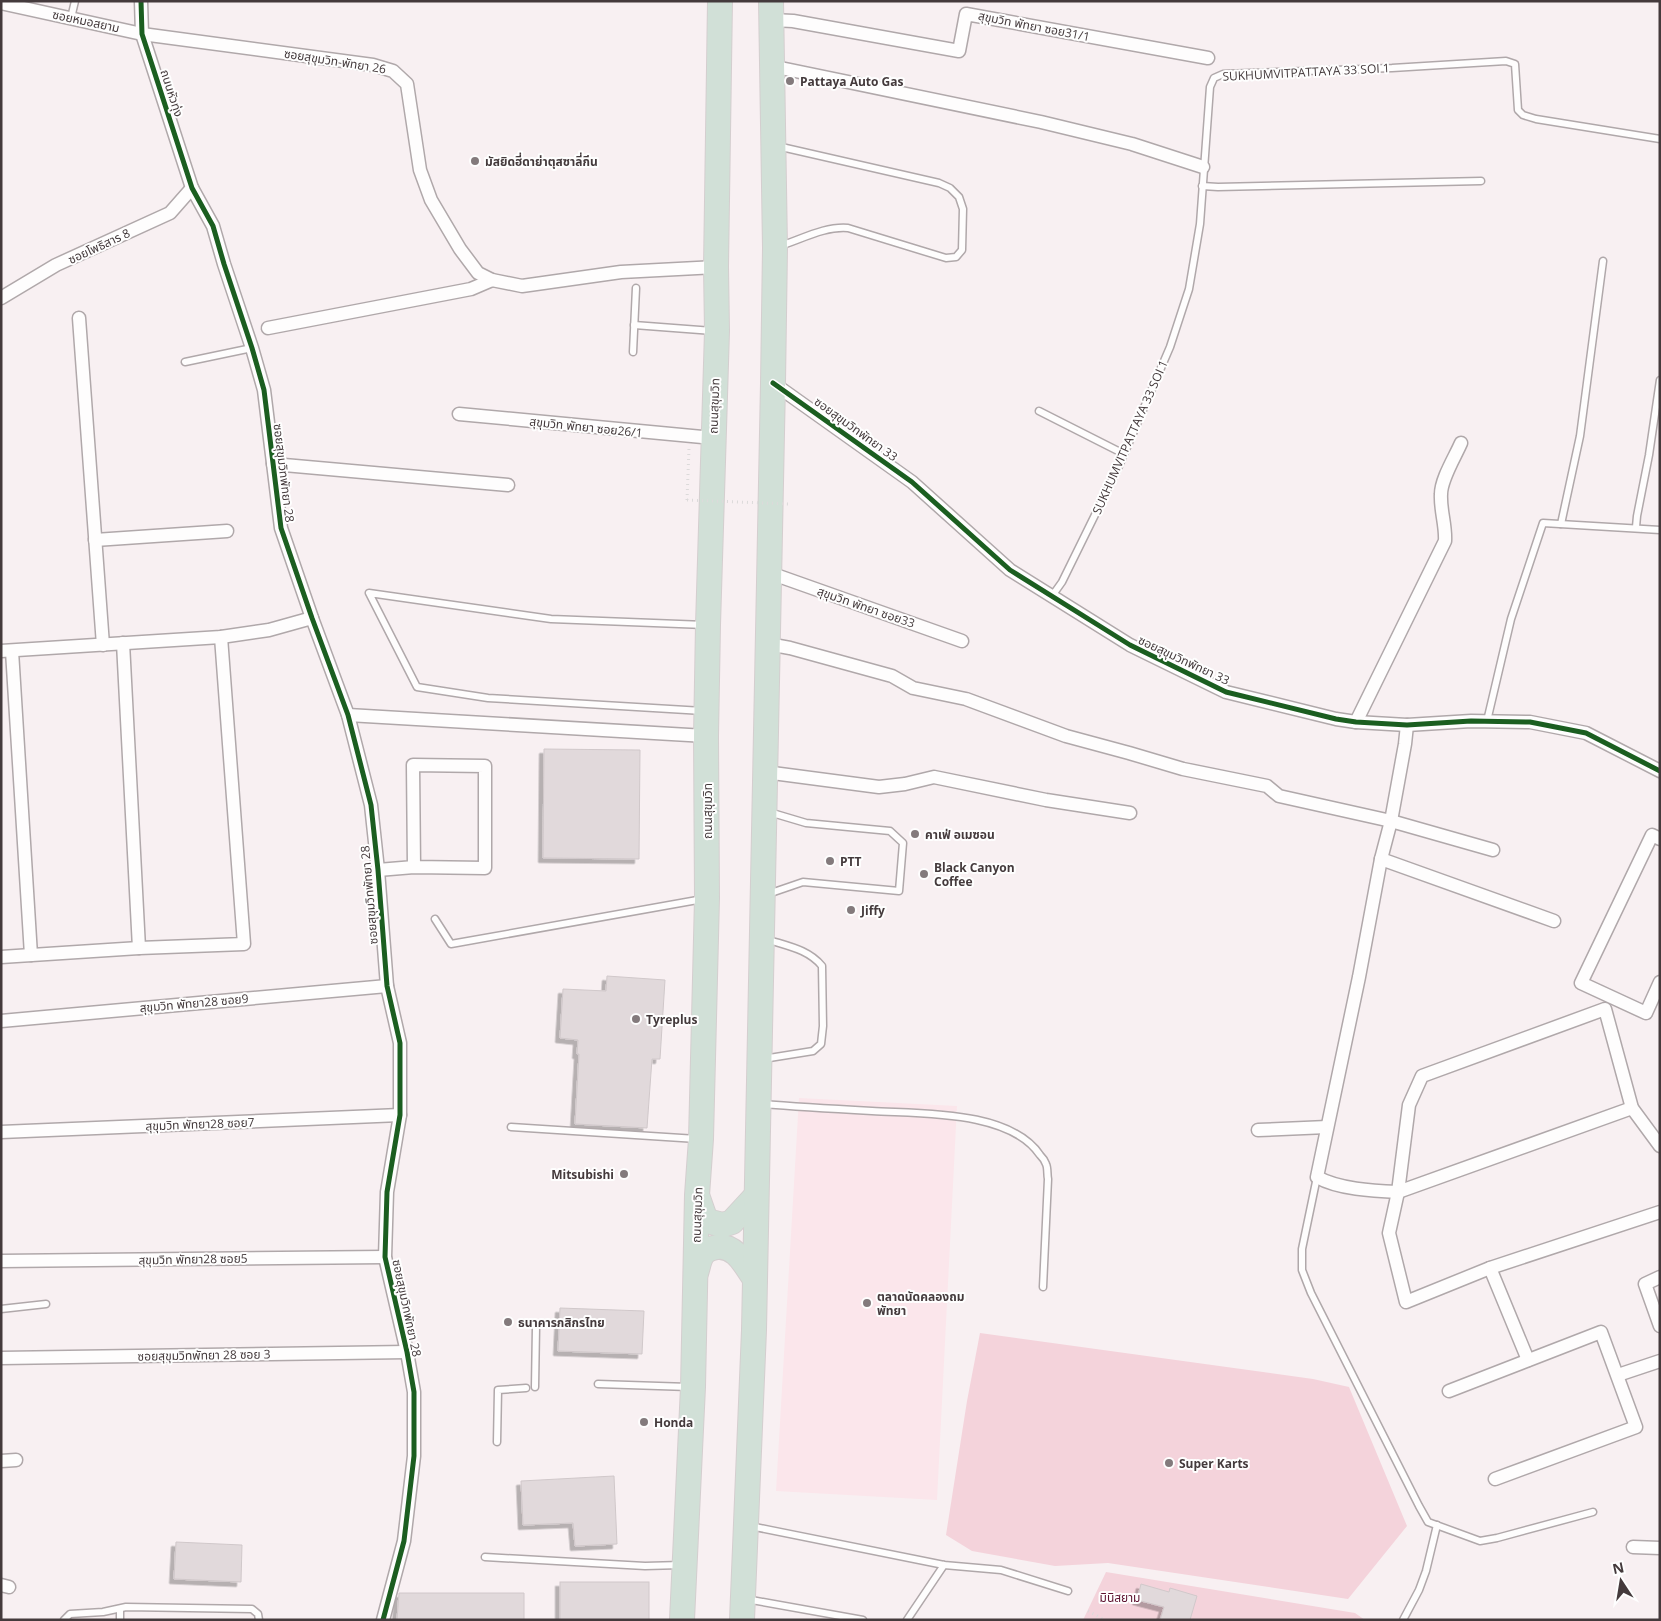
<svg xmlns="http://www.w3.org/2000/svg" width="1661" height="1621" font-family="'Open Sans','Noto Sans Thai',sans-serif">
	<defs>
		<filter id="shadow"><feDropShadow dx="-4.5" dy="4.5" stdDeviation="0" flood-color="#0004"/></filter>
	</defs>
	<rect width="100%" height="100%" fill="#f8f0f2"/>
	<path fill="#fbe6eb" d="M799,1098L957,1106L937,1500L776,1491Z"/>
	<g fill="#f4d3db">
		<path d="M980,1333L1313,1379L1349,1387L1407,1526L1348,1599L1108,1563L1055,1566L972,1551L946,1535L967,1401Z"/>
		<path d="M1106,1572L1355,1613L1365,1620H1083Z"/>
	</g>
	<g fill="#e1d9db" stroke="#d0c8ca" filter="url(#shadow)">
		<path d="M544,749L640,750L639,859L543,858Z"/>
		<path d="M607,976L665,980L660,1059H652L647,1128L575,1124L579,1054H577L578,1040L560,1038L563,989L606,991Z"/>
		<path d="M560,1308L644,1311L642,1354L558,1351Z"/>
		<path d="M614,1476L617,1544L575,1546L573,1523L523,1525L521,1481Z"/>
		<path d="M176,1542L242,1545L241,1582L174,1579Z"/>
		<rect x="560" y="1582" width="89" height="38"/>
		<path d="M1141,1584L1169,1592L1170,1588L1197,1596L1190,1620H1160L1164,1607L1137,1600Z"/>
		<path d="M399,1593H524V1620H397Z"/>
	</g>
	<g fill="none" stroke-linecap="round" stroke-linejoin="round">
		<defs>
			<g id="lane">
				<path d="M71,18L75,1"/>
				<path d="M777,146L939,183L950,188L959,197L963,209L962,250L956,257L946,258L848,228C825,226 802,239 780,246"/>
				<path d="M1202,186L1218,187L1481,181"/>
				<path d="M634,325L713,331"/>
				<path d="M633,352L636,288"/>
				<path d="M185,362L252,348"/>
				<path d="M1039,411L1124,454"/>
				<path d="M1561,524L1580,436L1603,261"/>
				<path d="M1636,527L1637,516L1649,455L1660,380"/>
				<path d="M1052,596L1062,582L1119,466L1170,347L1189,289L1200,224L1210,87L1214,78L1223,74L1392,68L1506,61L1515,64L1518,110L1523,115L1536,119L1660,139"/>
				<path d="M703,711L488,698L417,687L369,593L551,619L705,625"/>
				<path d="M1487,721L1511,619L1543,523L1660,530"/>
				<path d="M768,894L803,882L899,891L903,843L890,831L806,823L769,812"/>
				<path d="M435,919L451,944L703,899"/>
				<path d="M763,1059L813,1051L821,1044L823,1026L822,966C808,949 787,946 766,939"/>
				<path d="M762,1104C799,1107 835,1109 872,1111C920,1114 1010,1110 1040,1155C1042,1157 1045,1161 1046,1164C1048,1168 1047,1175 1048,1179L1043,1287"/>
				<path d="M511,1127L697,1139"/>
				<path d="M1317,1177L1302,1249V1270L1311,1293L1419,1506L1428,1522L1480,1541L1497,1538L1593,1512"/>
				<path d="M1,1309L46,1304"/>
				<path d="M598,1384L689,1387"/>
				<path d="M535,1387L536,1327"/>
				<path d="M497,1442L498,1390L526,1388"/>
				<path d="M750,1526L944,1565L1001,1570L1068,1591"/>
				<path d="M485,1557L645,1566L681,1565"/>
				<path d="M746,1599L863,1620"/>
				<path d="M64,1620L70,1614L103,1612L126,1607L252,1609L258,1614L259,1620"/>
				<path d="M120,1620V1609"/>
				<path d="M907,1620L944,1565"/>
				<path d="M1403,1620L1419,1590L1426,1571L1437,1525"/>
			</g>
			<g id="street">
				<path d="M141,1L142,34L192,188L213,226L224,264L252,348L264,390L281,528L312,618L348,715L371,805L378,870L387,986L400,1043V1115L387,1192L385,1257L407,1352L414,1392V1456L404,1541L383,1620"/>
				<path d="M1,3L142,34L373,65L393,71L407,84L420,170L431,200L460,249L478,273L492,280L522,286L621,272L716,267"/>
				<path d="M772,20L793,21L959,51L966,14L1208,58"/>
				<path d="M771,66L1041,122L1132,144L1203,167"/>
				<path d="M1,298L56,265L170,213L192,188"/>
				<path d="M79,318L103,645"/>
				<path d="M268,328L471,289L492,280"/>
				<path d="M773,383L912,482L1010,570L1130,645L1226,692L1336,719L1356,722L1407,725L1471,721L1530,722L1586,733L1660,771"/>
				<path d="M459,414L713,438"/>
				<path d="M273,464L508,485"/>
				<path d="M95,540L227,531"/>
				<path d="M770,573L962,641"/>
				<path d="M123,643L139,948"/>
				<path d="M768,644L790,648L892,676L913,688L966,699L1066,736L1129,753L1183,769L1267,786L1279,796L1391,821L1493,850"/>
				<path d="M1,651L221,637L269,630L312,618"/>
				<path d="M12,651L31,955"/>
				<path d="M348,715L706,736"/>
				<path d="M1356,722L1445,541C1446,525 1440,510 1441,494C1441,479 1455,457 1461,443"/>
				<path d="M1407,725L1405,744L1391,821L1381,859L1359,977L1317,1177C1338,1189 1373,1191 1398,1192L1632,1108"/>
				<path d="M765,772L879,787L905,784L934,777L1046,800L1130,813"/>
				<path d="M1660,839L1652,835L1581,983L1646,1013L1660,982"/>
				<path d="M1381,859L1554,921"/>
				<path d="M378,870L414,867L485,868V766L413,765L414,867"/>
				<path d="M1,957L139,948L244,944L221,637"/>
				<path d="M1,1021L387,986"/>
				<path d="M1258,1130L1327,1127"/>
				<path d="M1,1132L400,1115"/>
				<path d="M1660,1146L1632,1108L1605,1009L1422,1076L1409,1105L1398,1192L1389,1233L1406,1302L1490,1268L1660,1212"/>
				<path d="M1,1261L385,1257"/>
				<path d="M1490,1268L1528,1360"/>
				<path d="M1660,1277L1645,1284L1660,1326"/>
				<path d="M1,1358L407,1352"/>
				<path d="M1618,1375L1660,1361"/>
				<path d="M1449,1391L1601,1332L1636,1427L1495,1479"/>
				<path d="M1,1461L16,1460"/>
				<path d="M1633,1547L1660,1548"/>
				<path d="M1,1585L9,1587"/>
			</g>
			<g id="highway">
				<path d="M698,1198L705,1218L711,1222L723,1225L732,1222L756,1196"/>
				<path d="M696,1273C698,1268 699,1259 703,1254C706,1250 712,1248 717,1247C736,1245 745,1265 755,1279"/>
				<path d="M682,1620L693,1387L697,1195L701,1139L707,898L706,736L708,625L717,331L716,267L720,1"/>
				<path d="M742,1620L754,1330L773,383L775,248L771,1"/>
			</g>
		</defs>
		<use href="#lane" stroke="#b0a8aa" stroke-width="9"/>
		<use href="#street" stroke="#b0a8aa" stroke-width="15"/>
		<use href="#highway" stroke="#d4cecf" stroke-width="26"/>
		<g stroke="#dcdada" stroke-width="3" stroke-dasharray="1 4" stroke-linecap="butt">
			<path d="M687,500L689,448"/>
			<path d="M1088,1611L1105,1620"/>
		</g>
		<use href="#lane" stroke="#fefdfd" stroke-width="6"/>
		<use href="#street" stroke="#fefdfd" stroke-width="12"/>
		<use href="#highway" stroke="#d1e0d7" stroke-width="24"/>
		<path stroke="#dcdada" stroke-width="3" stroke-dasharray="1 4" stroke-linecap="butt" d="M687,500L789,504"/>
		<defs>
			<g id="cycleway">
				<path d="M141,1L142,34L192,188L213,226L224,264L252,348L264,390L281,528L312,618L348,715L371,805L378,870L387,986L400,1043V1115L387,1192L385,1257L407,1352L414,1392V1456L404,1541L383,1620"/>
				<path d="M773,383L912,482L1010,570L1130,645L1226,692L1336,719L1356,722L1407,725L1471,721L1530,722L1586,733L1660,771"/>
			</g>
		</defs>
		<use href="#cycleway" stroke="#fefefe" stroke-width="8"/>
		<use href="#cycleway" stroke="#1b5e20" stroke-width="5"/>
	</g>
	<g fill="#837a7c" stroke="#fefefe" stroke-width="2">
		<circle cx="790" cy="81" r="5"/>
		<circle cx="475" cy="161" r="5"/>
		<circle cx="915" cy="834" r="5"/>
		<circle cx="830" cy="861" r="5"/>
		<circle cx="924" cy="874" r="5"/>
		<circle cx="851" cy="910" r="5"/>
		<circle cx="636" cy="1019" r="5"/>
		<circle cx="624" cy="1174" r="5"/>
		<circle cx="867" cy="1303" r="5"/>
		<circle cx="508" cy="1322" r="5"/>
		<circle cx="644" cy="1422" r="5"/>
		<circle cx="1169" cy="1463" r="5"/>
	</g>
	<g text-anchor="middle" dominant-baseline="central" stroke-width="4" stroke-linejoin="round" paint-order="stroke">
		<g font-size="12" fill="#443a3c" stroke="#fefefe">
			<text transform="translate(86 21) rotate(12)">ซอยหมอสยาม</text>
			<text transform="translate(1034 26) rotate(11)">สุขุมวิท พัทยา ซอย31/1</text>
			<text transform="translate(335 61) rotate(9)">ซอยสุขุมวิท-พัทยา 26</text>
			<text transform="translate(1306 72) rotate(-3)">SUKHUMVITPATTAYA 33 SOI 1</text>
			<text transform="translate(172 93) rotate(72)">ถนนหัวทุ่ง</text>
			<text transform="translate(99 246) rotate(-25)">ซอยโพธิสาร 8</text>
			<text transform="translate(714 406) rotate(-88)">ถนนสุขุมวิท</text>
			<text transform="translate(586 427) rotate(6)">สุขุมวิท พัทยา ซอย26/1</text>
			<text transform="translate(856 429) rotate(36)">ซอยสุขุมวิทพัทยา 33</text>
			<text transform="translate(1130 437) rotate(-66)">SUKHUMVITPATTAYA 33 SOI 1</text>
			<text transform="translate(284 473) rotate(83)">ซอยสุขุมวิทพัทยา 28</text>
			<text transform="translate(866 607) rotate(19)">สุขุมวิท พัทยา ซอย33</text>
			<text transform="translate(1184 660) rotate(25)">ซอยสุขุมวิทพัทยา 33</text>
			<text transform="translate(707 811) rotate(-90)">ถนนสุขุมวิท</text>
			<text transform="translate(369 895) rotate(-95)">ซอยสุขุมวิทพัทยา 28</text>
			<text transform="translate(194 1003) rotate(-5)">สุขุมวิท พัทยา28 ซอย9</text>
			<text transform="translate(200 1124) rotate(-2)">สุขุมวิท พัทยา28 ซอย7</text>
			<text transform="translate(697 1215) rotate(-88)">ถนนสุขุมวิท</text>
			<text transform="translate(193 1259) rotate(-1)">สุขุมวิท พัทยา28 ซอย5</text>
			<text transform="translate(407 1308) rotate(78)">ซอยสุขุมวิทพัทยา 28</text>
			<text transform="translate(204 1355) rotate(-1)">ซอยสุขุมวิทพัทยา 28 ซอย 3</text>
		</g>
		<g font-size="12" font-weight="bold" fill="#443a3c" stroke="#fefefe" text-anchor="start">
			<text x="800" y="81">Pattaya Auto Gas</text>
			<text x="485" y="161">มัสยิดฮี่ดาย่าตุสซาลี่กีน</text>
			<text x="925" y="834">คาเฟ่ อเมซอน</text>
			<text x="840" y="861">PTT</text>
			<text x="934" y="867">Black Canyon<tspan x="934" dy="14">Coffee</tspan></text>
			<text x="861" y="910">Jiffy</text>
			<text x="646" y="1019">Tyreplus</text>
			<text x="614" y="1174" text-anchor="end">Mitsubishi</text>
			<text x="877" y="1296">ตลาดนัดคลองถม<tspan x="877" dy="14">พัทยา</tspan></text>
			<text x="518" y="1322">ธนาคารกสิกรไทย</text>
			<text x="654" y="1422">Honda</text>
			<text x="1179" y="1463">Super Karts</text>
		</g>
		<g font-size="12" fill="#5d1330" stroke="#fefefe">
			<text x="1120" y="1597">มินิสยาม</text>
		</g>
	</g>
	<rect width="1661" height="1621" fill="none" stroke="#443a3c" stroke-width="5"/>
	<g transform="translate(1621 1581) rotate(348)" stroke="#fefefe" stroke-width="4" paint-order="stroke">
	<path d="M0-4L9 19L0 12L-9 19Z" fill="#443a3c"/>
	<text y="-8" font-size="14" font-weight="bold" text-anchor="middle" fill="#443a3c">N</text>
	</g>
</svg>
